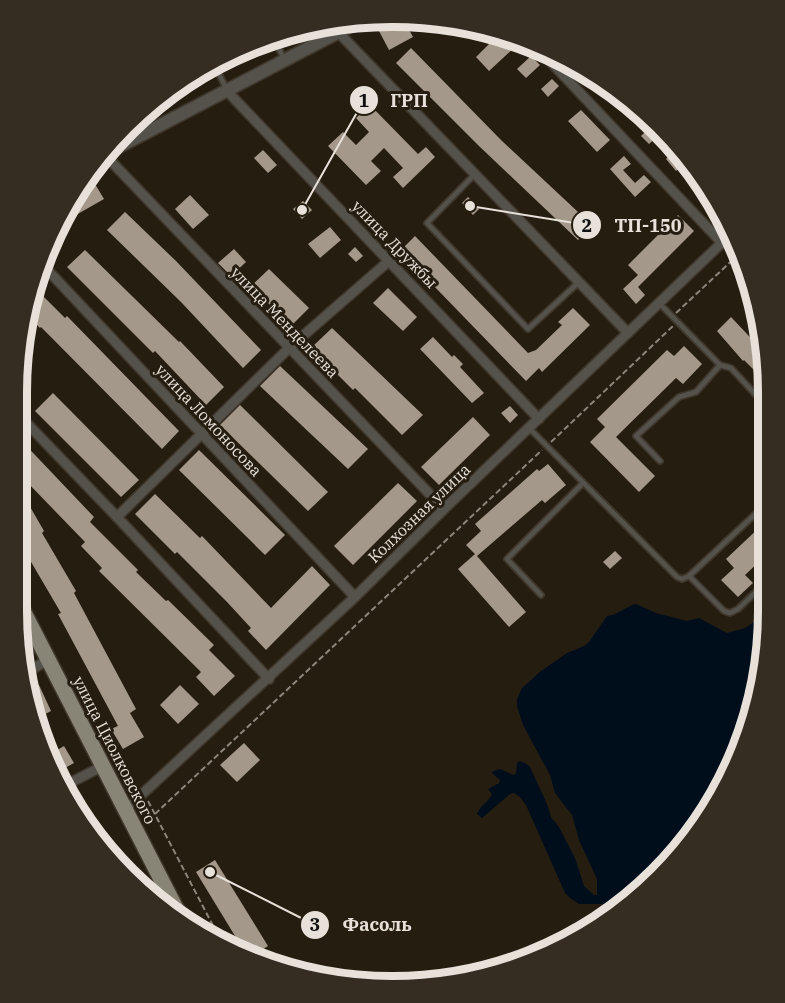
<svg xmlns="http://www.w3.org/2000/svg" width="785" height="1003" font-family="'IBM Plex Serif',serif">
	<rect width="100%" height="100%" fill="#261d11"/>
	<path fill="#000e1c" d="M636,604L656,613L687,621L699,618L727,633L745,628L763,616L761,684L705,820L658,877L622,904H579L570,898L565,893L526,805L520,797L514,793L510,794L482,818L477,814C480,805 489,802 492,794L488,789L499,783L500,780L492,773L493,771L500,769L514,775L516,773L517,763L519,761L525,763L530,767L547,804L551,817L559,827L575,858L584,886L594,895H597V879L579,840L572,815L555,793L550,775L523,725L517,706V699L522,688L541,671L567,653L584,646L589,642L607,616C618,615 625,607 636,604Z"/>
	<g fill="#a39889">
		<path d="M393,23L406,24L413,37L389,50L379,31Z"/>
		<path d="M474,28L489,29L507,38L515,47L489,71L476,57L489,44Z"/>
		<path d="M411,48L501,140L593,226L578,240L479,146L396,63Z"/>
		<path d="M531,56L540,65L526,78L517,69Z"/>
		<path d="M587,78H588L612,89L604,96Z"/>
		<path d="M552,79L559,86L548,97L541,89Z"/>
		<path d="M370,105L418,154L426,147L435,157L403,188L393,177L403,168L384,148L371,161L381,171L366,185L328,146L343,132L356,145L369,132L356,118Z"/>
		<path d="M581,110L610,140L597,152L568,121Z"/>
		<path d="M650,127L658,136L649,144L641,136Z"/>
		<path d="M263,150L277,165L268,173L254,158Z"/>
		<path d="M673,153L683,165L676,171L666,159Z"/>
		<path d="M624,156L631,164L623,170L635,183L644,175L651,182L635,197L610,169Z"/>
		<path d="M95,184L104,199L62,223L78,194Z"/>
		<path d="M190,195L209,215L193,229L175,209Z"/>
		<path d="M468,197L479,209L473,215L462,203Z"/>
		<path d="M303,201L312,210L302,219L293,209Z"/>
		<path d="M125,212L176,261L261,350L243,368L181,302L107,230Z"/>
		<path d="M678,215L694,231L638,287L645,295L636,304L623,289L638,275L628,265Z"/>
		<path d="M330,227L341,240L320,258L308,244Z"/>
		<path d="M415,236L528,353L536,350L562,325L558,322L573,308L590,325L542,372L539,368L526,381L400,251Z"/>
		<path d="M355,247L363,256L356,262L348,254Z"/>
		<path d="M234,249L246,262L231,276L218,263Z"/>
		<path d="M85,250L179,342L180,341L224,387L206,405L155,351L153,353L67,267Z"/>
		<path d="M269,269L309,308L291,326L251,286Z"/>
		<path d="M388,288L417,317L403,331L373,303Z"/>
		<path d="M40,293L65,318L67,316L179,431L162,449L41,327L40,328L28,316L30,303Z"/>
		<path d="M731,317L765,353L768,368L767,388L755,375L757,373L744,360L743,361L717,331Z"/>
		<path d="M332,328L423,415L402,435L355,388L353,390L311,348Z"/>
		<path d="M433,337L452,357L454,355L463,364L460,367L484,393L472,403L420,349Z"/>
		<path d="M684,346L702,364L683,384L676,378L616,437L655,476L639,492L590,442L605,427L597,419L667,350L674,356Z"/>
		<path d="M280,366L368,449L348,469L260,386Z"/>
		<path d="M53,393L139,480L121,497L35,411Z"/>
		<path d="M240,405L328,492L308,511L220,425Z"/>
		<path d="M510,406L518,415L510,423L501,413Z"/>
		<path d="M473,417L490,435L439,485L421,467Z"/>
		<path d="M17,436L94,517L90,522L138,570L136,572L166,601L168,600L214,645L209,650L235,676L214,696L196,677L201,672L99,571L102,568L81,546L85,542L25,480L29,478L17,465Z"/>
		<path d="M199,450L285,535L265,555L179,470Z"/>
		<path d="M548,464L566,485L545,503L542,500L477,556L526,612L509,627L458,569L475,554L466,545L481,531L475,524L537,469L539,471Z"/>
		<path d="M398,483L417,501L353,565L334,546Z"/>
		<path d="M17,484L44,531L42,533L76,591L74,593L136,709L130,713L144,737L123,749L111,729L118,726L58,614L61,613L27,555L29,554L17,532Z"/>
		<path d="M155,494L200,538L202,536L271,608L312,566L330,585L266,650L248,631L251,628L227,602L177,552L175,554L135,514Z"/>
		<path d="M765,522L764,557L745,575L753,583L738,597L721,580L734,568L726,559Z"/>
		<path d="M615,551L622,558L610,569L603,562Z"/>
		<path d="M39,685L51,711L34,720L29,708L27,690Z"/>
		<path d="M180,685L199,704L178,724L160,705Z"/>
		<path d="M244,743L260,760L237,782L220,765Z"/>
		<path d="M64,746L74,763L56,773L49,755Z"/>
		<path d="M215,860L268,946L252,956L246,954L196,872Z"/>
	</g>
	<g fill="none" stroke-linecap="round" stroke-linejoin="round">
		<defs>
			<g id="service">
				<path d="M276,43L284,59"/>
				<path d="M214,64L226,88"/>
				<path d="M475,174L427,223L528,329L578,283"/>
				<path d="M659,303L720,365L731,368L767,407"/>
				<path d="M529,428L677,577L682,579L689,576L765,505"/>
				<path d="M660,461L636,436L679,397L696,392L720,365"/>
				<path d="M689,576L724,611L730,613L738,609L763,585"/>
				<path d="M541,595L507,559L583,483"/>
			</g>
			<g id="minor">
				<path d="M338,32L628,333"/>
				<path d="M547,58L722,243"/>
				<path d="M227,91L539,419"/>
				<path d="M105,155L444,509"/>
				<path d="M41,263L355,597"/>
				<path d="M17,413L117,517L269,679"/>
				<path d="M117,517L289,348L390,260"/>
				<path d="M25,673L48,660"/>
				<path d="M62,787L103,766"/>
				<path d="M125,810L355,597L444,509L731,234"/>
			</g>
			<path id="tertiary" d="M103,155L360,21"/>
			<path id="primary" d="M17,599L181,918"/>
		</defs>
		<use href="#service" stroke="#41382d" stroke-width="8"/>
		<use href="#minor" stroke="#41382d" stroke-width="12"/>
		<use href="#tertiary" stroke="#41382d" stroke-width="15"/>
		<use href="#primary" stroke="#41382d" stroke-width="18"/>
		<g stroke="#8d857b" stroke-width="2" stroke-dasharray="6 3" stroke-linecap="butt">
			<path d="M225,70L270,46"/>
			<path d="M169,98L211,76"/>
			<path d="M676,313L740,253"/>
			<path d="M551,442L673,326"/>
			<path d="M148,801L222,943"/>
			<path d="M155,814L542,450"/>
		</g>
		<use href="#service" stroke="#54524b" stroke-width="4.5"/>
		<use href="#minor" stroke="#54524b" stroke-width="9"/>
		<use href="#tertiary" stroke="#54524b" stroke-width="12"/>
		<use href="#primary" stroke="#898576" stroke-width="15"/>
	</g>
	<g text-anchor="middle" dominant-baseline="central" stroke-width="6" stroke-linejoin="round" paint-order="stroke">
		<g font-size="16" fill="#e7e1d9" stroke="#261d11">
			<text transform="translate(395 244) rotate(46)">улица Дружбы</text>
			<text transform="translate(285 322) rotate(46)">улица Менделеева</text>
			<text transform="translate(209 420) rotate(47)">улица Ломоносова</text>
			<text transform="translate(419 513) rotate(-44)">Колхозная улица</text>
			<text transform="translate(115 750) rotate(63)">улица Циолковского</text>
		</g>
	</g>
	<path d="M0 0H785V1003H0ZM392 27H393A365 365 0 0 1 758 392V611A365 365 0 0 1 393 976H392A365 365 0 0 1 27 611V392A365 365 0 0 1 392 27Z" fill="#352d21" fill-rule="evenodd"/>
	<path fill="none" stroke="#e7e1d9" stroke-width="8" d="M392 27H393A365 365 0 0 1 758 392V611A365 365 0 0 1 393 976H392A365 365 0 0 1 27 611V392A365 365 0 0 1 392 27Z"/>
	<path fill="none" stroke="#e7e1d9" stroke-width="2" d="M302 210L364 100M470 206L587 225M210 872L315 925"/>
	<g fill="#e7e1d9" stroke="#261d11" stroke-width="2">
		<circle cx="302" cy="210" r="6"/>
		<circle cx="470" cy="206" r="6"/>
		<circle cx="210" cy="872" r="6"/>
		<circle cx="364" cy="100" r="15"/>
		<circle cx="587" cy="225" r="15"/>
		<circle cx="315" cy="925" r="15"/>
	</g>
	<g font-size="18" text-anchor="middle" font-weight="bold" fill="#111">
		<text x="364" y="107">1</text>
		<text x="587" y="232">2</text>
		<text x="315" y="931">3</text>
	</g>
	<g font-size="18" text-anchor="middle" font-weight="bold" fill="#e7e1d9" stroke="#261d11" stroke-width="6" stroke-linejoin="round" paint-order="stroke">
		<text x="409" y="107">ГРП</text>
		<text x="648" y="232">ТП-150</text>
		<text x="377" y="931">Фасоль</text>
	</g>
</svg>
